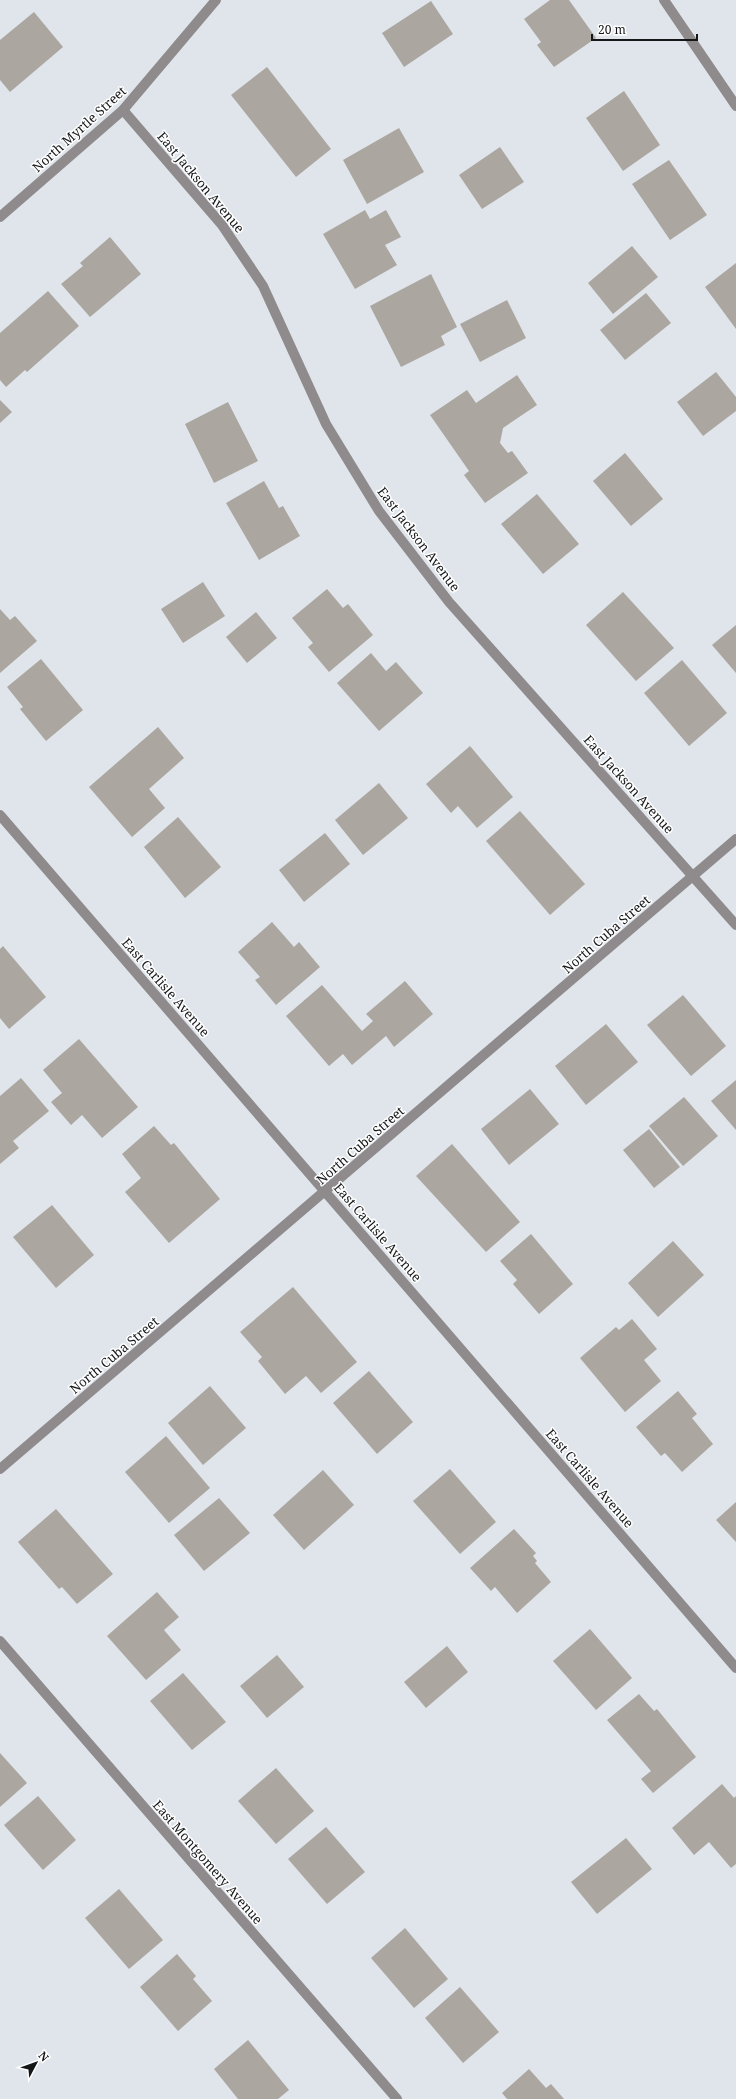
<svg xmlns="http://www.w3.org/2000/svg" width="736" height="2099" font-family="'Noto Serif',serif">
	<rect width="100%" height="100%" fill="#dfe5eb"/>
	<g fill="#aba7a0">
		<path d="M550,0H569L596,38L554,67L537,45L541,42L524,19Z"/>
		<path d="M431,1L453,34L404,67L382,33Z"/>
		<path d="M34,12L63,47L10,92L0,80V40Z"/>
		<path d="M267,67L331,149L296,177L231,95Z"/>
		<path d="M624,91L660,145L623,171L586,118Z"/>
		<path d="M399,128L424,172L367,204L343,160Z"/>
		<path d="M500,147L524,182L482,209L459,175Z"/>
		<path d="M669,160L707,215L670,240L632,184Z"/>
		<path d="M365,210L370,219L386,210L401,237L385,245L397,265L355,289L323,234Z"/>
		<path d="M110,237L141,274L90,317L61,284L83,266L80,263Z"/>
		<path d="M632,246L658,277L613,314L588,283Z"/>
		<path d="M736,263V329L705,287Z"/>
		<path d="M431,274L457,327L441,336L445,345L401,367L370,306Z"/>
		<path d="M48,291L79,326L27,372L25,370L6,387L0,380V333Z"/>
		<path d="M646,293L671,323L625,360L600,330Z"/>
		<path d="M507,300L526,338L480,362L460,324Z"/>
		<path d="M716,372L736,397V411L703,436L677,402Z"/>
		<path d="M517,375L537,405L503,428L500,443L508,453L512,451L528,473L485,503L464,475L469,471L430,415L467,390L476,403Z"/>
		<path d="M0,400L12,412L0,423Z"/>
		<path d="M228,402L258,461L214,483L185,424Z"/>
		<path d="M625,453L663,499L631,526L593,481Z"/>
		<path d="M264,481L279,508L283,506L300,536L259,560L226,503Z"/>
		<path d="M537,494L579,544L543,574L501,524Z"/>
		<path d="M203,582L225,616L183,643L161,609Z"/>
		<path d="M327,589L343,608L348,604L373,635L329,672L308,647L313,643L292,618Z"/>
		<path d="M623,592L674,648L636,681L586,625Z"/>
		<path d="M0,609L10,620L15,616L37,641L0,673Z"/>
		<path d="M256,612L277,638L247,663L226,637Z"/>
		<path d="M736,625V673L712,645Z"/>
		<path d="M371,653L386,671L396,662L423,693L379,731L337,683Z"/>
		<path d="M41,659L83,710L46,741L20,709L23,707L7,687Z"/>
		<path d="M682,660L727,713L689,746L644,693Z"/>
		<path d="M158,727L184,758L149,789L165,808L132,837L89,787Z"/>
		<path d="M470,746L513,797L477,828L458,806L451,813L426,784Z"/>
		<path d="M379,783L408,818L363,855L335,820Z"/>
		<path d="M520,811L585,884L550,915L486,841Z"/>
		<path d="M178,817L221,867L185,898L144,847Z"/>
		<path d="M325,833L350,864L304,902L279,870Z"/>
		<path d="M272,922L294,947L299,942L320,967L276,1005L255,980L260,977L238,952Z"/>
		<path d="M3,946L46,997L9,1029L0,1018V949Z"/>
		<path d="M405,981L433,1014L394,1047L386,1036L352,1065L343,1054L329,1066L286,1016L322,985L362,1031L373,1021L366,1014Z"/>
		<path d="M683,995L726,1046L691,1076L647,1025Z"/>
		<path d="M606,1024L638,1062L586,1105L555,1066Z"/>
		<path d="M79,1039L138,1107L102,1138L82,1115L71,1125L51,1102L62,1093L43,1070Z"/>
		<path d="M21,1078L49,1111L13,1141L19,1148L0,1164V1096Z"/>
		<path d="M736,1080V1130L711,1101Z"/>
		<path d="M530,1089L559,1124L509,1165L481,1129Z"/>
		<path d="M684,1097L718,1136L683,1166L649,1126Z"/>
		<path d="M154,1126L171,1145L174,1143L220,1199L169,1243L125,1192L141,1178L122,1154Z"/>
		<path d="M649,1129L680,1167L654,1188L623,1150Z"/>
		<path d="M452,1144L520,1222L486,1252L416,1176Z"/>
		<path d="M52,1205L94,1255L56,1288L13,1237Z"/>
		<path d="M531,1234L573,1284L539,1314L513,1284L517,1280L500,1261Z"/>
		<path d="M673,1241L704,1275L658,1317L628,1283Z"/>
		<path d="M293,1287L357,1362L321,1393L306,1376L285,1394L258,1361L262,1357L240,1332Z"/>
		<path d="M632,1319L657,1349L644,1360L661,1381L625,1412L580,1358L616,1327L619,1330Z"/>
		<path d="M369,1371L413,1422L377,1454L333,1403Z"/>
		<path d="M210,1386L246,1428L203,1465L168,1423Z"/>
		<path d="M678,1391L697,1414L692,1418L713,1444L682,1472L665,1453L661,1456L636,1427Z"/>
		<path d="M166,1436L210,1488L169,1523L125,1472Z"/>
		<path d="M450,1469L496,1522L460,1554L413,1501Z"/>
		<path d="M323,1470L354,1505L304,1550L273,1515Z"/>
		<path d="M219,1498L250,1533L204,1571L174,1535Z"/>
		<path d="M736,1502V1542L716,1520Z"/>
		<path d="M56,1509L113,1574L77,1604L62,1587L59,1589L18,1542Z"/>
		<path d="M514,1529L536,1553L533,1556L537,1561L535,1563L551,1582L517,1613L495,1587L491,1591L470,1568Z"/>
		<path d="M157,1592L179,1617L164,1630L181,1650L146,1680L107,1636Z"/>
		<path d="M590,1629L632,1678L596,1710L553,1661Z"/>
		<path d="M447,1646L468,1672L426,1708L404,1682Z"/>
		<path d="M277,1655L304,1687L267,1718L240,1686Z"/>
		<path d="M183,1673L226,1722L192,1750L150,1701Z"/>
		<path d="M639,1694L654,1711L657,1709L696,1757L653,1793L641,1779L651,1771L607,1720Z"/>
		<path d="M0,1753L27,1783L0,1807Z"/>
		<path d="M276,1768L314,1811L276,1844L238,1801Z"/>
		<path d="M722,1784L734,1798L736,1796V1864L731,1868L709,1842L694,1855L672,1828Z"/>
		<path d="M38,1796L76,1840L43,1870L4,1825Z"/>
		<path d="M326,1827L365,1872L327,1904L288,1859Z"/>
		<path d="M626,1838L652,1869L597,1914L571,1882Z"/>
		<path d="M119,1889L163,1940L129,1969L85,1918Z"/>
		<path d="M405,1928L448,1979L414,2008L371,1958Z"/>
		<path d="M177,1954L196,1976L193,1979L212,2001L178,2031L140,1987Z"/>
		<path d="M460,1987L499,2032L463,2063L425,2018Z"/>
		<path d="M248,2040L289,2090L278,2099H238L214,2069Z"/>
		<path d="M529,2069L546,2088L551,2084L564,2099H507L502,2093Z"/>
	</g>
	<g fill="none" stroke-linecap="round" stroke-linejoin="round">
		<g stroke="#8f8b8c" stroke-width="10">
			<path d="M664,0L736,106"/>
			<path d="M123,110L222,225L263,286L326,424L379,511L449,602L736,925"/>
			<path d="M0,217L123,110L216,0"/>
			<path d="M0,815L736,1668"/>
			<path d="M0,1469L736,839"/>
			<path d="M0,1641L397,2099"/>
		</g>
	</g>
	<g text-anchor="middle" dominant-baseline="central" stroke-width="3" stroke-linejoin="round" paint-order="stroke">
		<g font-size="13" fill="#141618" stroke="#fff">
			<text transform="translate(79 129) rotate(-42)">North Myrtle Street</text>
			<text transform="translate(201 182) rotate(50)">East Jackson Avenue</text>
			<text transform="translate(419 539) rotate(53)">East Jackson Avenue</text>
			<text transform="translate(629 784) rotate(48)">East Jackson Avenue</text>
			<text transform="translate(606 934) rotate(-41)">North Cuba Street</text>
			<text transform="translate(166 987) rotate(49)">East Carlisle Avenue</text>
			<text transform="translate(360 1145) rotate(-41)">North Cuba Street</text>
			<text transform="translate(378 1232) rotate(49)">East Carlisle Avenue</text>
			<text transform="translate(114 1355) rotate(-40)">North Cuba Street</text>
			<text transform="translate(590 1478) rotate(49)">East Carlisle Avenue</text>
			<text transform="translate(208 1862) rotate(49)">East Montgomery Avenue</text>
		</g>
	</g>
	<g transform="translate(36 2063) rotate(49)" stroke="#ffffff" stroke-width="3" paint-order="stroke">
	<path d="M0-3L7 15L0 10L-7 15Z" fill="#141618"/>
	<text y="-6" font-size="11" font-weight="bold" text-anchor="middle" fill="#141618">N</text>
	</g>
	<path d="M592 34v6h105v-6" fill="none" stroke="#141618" stroke-width="2"/>
	<text x="598" y="34" font-size="12" fill="#141618" stroke="#ffffff" stroke-width="3" paint-order="stroke">20 m</text>
</svg>
